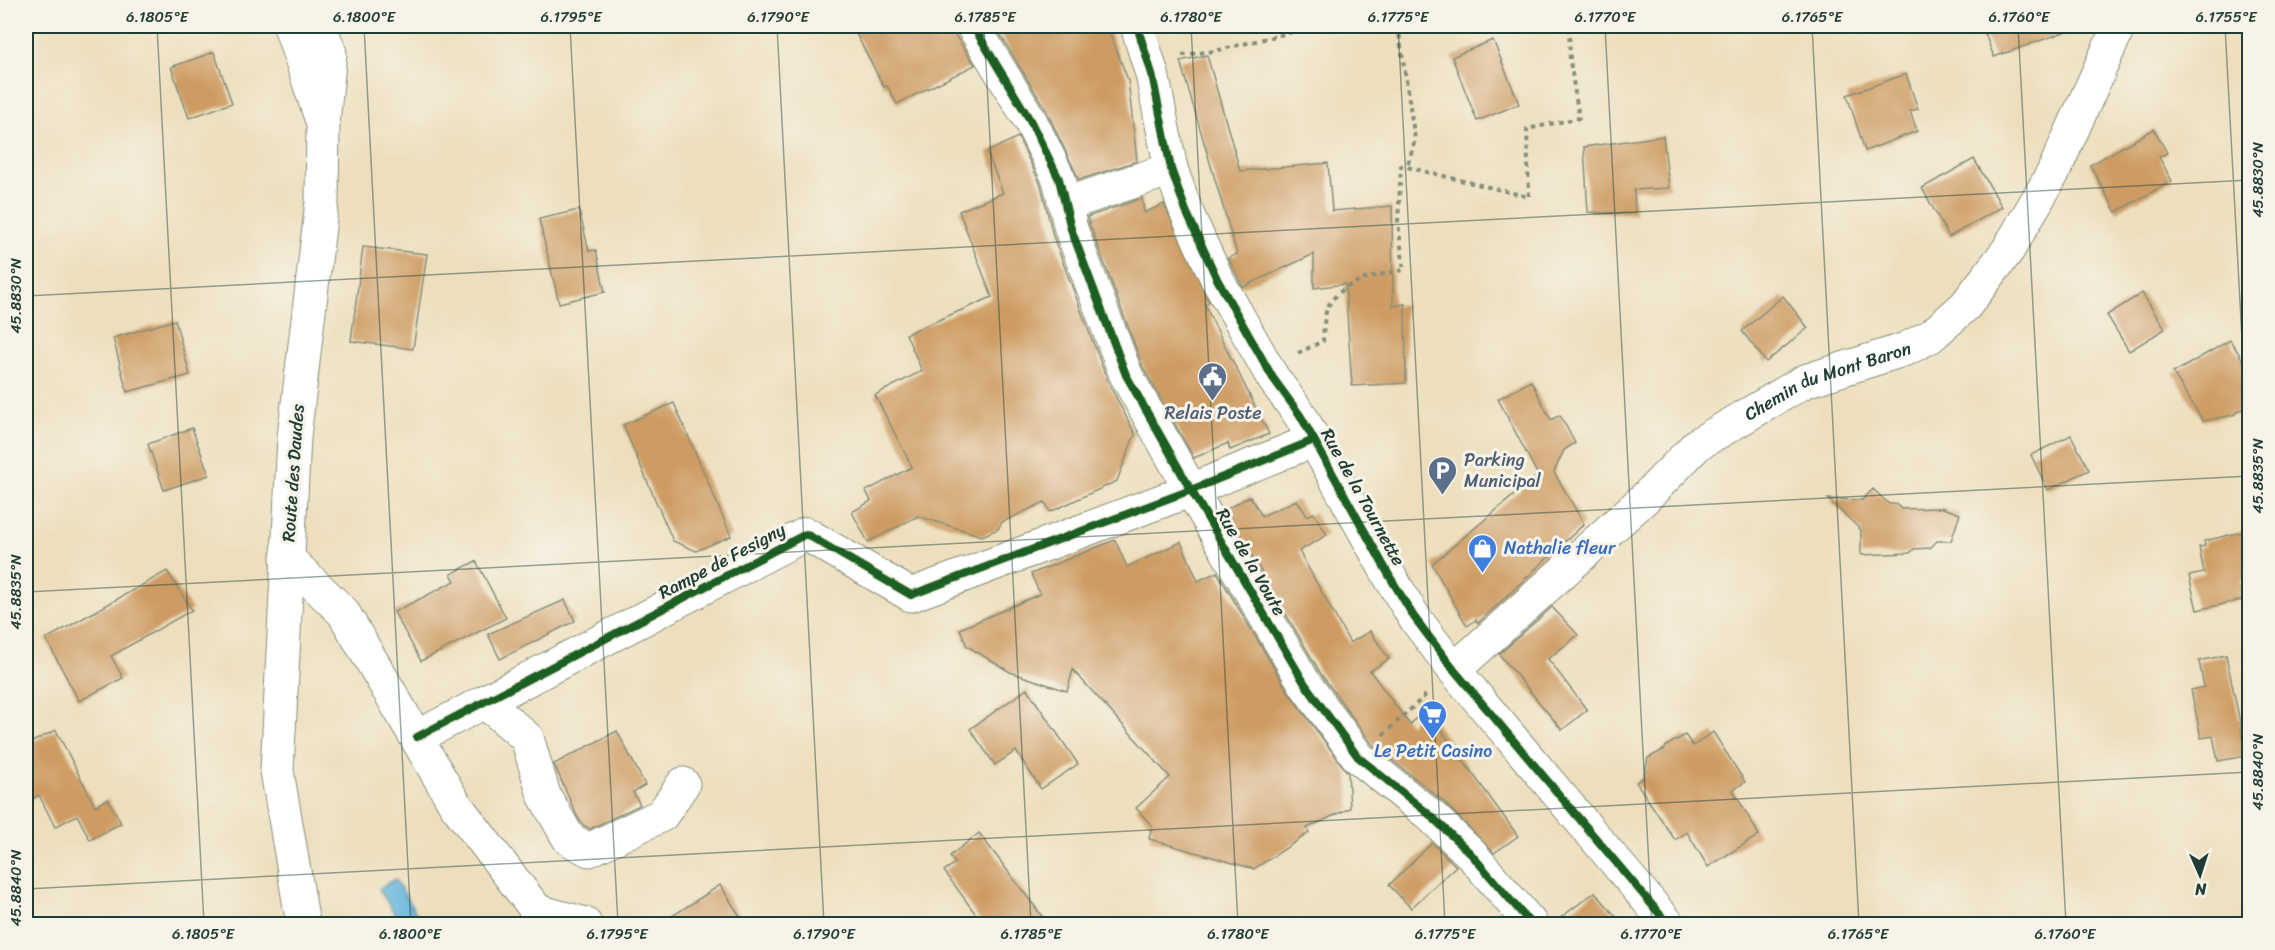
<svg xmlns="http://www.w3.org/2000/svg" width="2275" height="950" font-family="Sriracha,sans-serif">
	<rect width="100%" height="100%" fill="#f7f3e8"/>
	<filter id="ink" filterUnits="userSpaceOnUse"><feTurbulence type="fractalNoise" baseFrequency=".0167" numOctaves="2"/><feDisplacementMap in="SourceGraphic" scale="12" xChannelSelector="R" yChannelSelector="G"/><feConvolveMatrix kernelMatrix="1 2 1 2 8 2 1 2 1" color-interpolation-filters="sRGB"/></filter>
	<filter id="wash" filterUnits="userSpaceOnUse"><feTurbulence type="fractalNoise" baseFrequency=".008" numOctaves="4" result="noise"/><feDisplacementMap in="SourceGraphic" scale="24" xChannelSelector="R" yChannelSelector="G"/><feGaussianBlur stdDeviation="1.35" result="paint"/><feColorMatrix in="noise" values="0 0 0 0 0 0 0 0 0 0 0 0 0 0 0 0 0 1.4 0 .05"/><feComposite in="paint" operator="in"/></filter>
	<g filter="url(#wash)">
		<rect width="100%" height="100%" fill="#eddfbd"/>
		<path fill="#5fb2db" stroke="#3f7888" stroke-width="1.5" d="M395,879L423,924H401L379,889Z"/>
		<g id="blocks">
			<g fill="#ce9c63">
				<path d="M852,26H949L975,65L897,104L887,86L884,87Z"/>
				<path d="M995,26H1107L1128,80L1137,161L1079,180L1046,110Z"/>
				<path d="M1982,26H2070V30L1994,57Z"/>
				<path d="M1493,40L1519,104L1477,121L1452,57Z"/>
				<path d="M214,52L232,103L189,118L171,67Z"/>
				<path d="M1207,55L1240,171L1328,163L1332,211L1392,206L1393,306L1405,304L1406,383L1352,386L1345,284L1314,288V254L1243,287L1228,258L1237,254L1180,61Z"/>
				<path d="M1906,74L1918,109L1910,111L1917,131L1865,151L1847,95Z"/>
				<path d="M2154,129L2167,153L2159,157L2172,181L2116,212L2090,165Z"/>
				<path d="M1663,136L1669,188L1634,190L1635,214L1588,212L1584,147Z"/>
				<path d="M1018,137L1041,185L1053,236L1108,382L1135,434L1117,481L1050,512L1045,502L1002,522L998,529L982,536L918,516L868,542L852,512L871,501L866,491L912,467L875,395L922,371L906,334L992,297L959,211L1003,193L987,152Z"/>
				<path d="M1974,159L2002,207L1949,237L1922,188Z"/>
				<path d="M1142,198L1144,213L1164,204L1209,302L1205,304L1210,316L1269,434L1230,450L1228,443L1194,458L1143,367L1087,217Z"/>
				<path d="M579,210L589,251L596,250L605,292L559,303L539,219Z"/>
				<path d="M363,247L427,254L413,349L351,341Z"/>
				<path d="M2142,293L2165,329L2129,351L2107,315Z"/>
				<path d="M1783,296L1808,328L1766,362L1742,331Z"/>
				<path d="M175,320L190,375L127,392L113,338Z"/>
				<path d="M2230,340L2250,371V405L2233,415L2203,421L2173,373Z"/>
				<path d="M1531,381L1551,420L1560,415L1575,443L1564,450L1554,472L1584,524L1478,623L1476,620L1467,626L1432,564L1538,475L1498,399Z"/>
				<path d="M674,403L731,536L696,551L673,541L623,425Z"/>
				<path d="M192,428L209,475L164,490L148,444Z"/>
				<path d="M2071,435L2089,470L2048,490L2031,455Z"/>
				<path d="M1873,489L1889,504H1896L1901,509L1943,508L1960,514L1951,541H1937L1930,548L1914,549L1910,553L1861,555V530L1828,499L1862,500Z"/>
				<path d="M1250,496L1262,516L1297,500L1307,516L1314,513L1327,535L1299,551L1350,643L1370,631L1389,659L1370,671L1410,725L1425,708L1518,836L1494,853L1443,801L1372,744L1321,674L1225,510Z"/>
				<path d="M2250,530V579L2241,580L2246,599L2197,610L2189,576L2204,573L2199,547L2205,546L2204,541Z"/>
				<path d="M1115,540L1127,567L1181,542L1198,581L1217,572L1289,693L1348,773L1350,808L1307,828L1309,833L1254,869L1149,839L1152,826L1136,808L1170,777L1073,670L1067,691L1010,672L967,646L960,629L1040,594L1031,574Z"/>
				<path d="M476,561L506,618L421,661L394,612L455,581L451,574Z"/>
				<path d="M167,571L192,610L111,656L123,678L79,701L46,639Z"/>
				<path d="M565,600L575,621L500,659L488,634Z"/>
				<path d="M1552,607L1578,635L1548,659L1587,710L1562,730L1499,654Z"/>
				<path d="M2226,655L2247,756L2218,761L2213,736L2201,738L2191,690L2204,687L2199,661Z"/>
				<path d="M1027,689L1078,764L1041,789L1016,751L995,765L970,729Z"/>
				<path d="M56,730L95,806L108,799L121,823L90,840L77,815L55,827L39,795L26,802V745Z"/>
				<path d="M617,731L645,785L633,792L640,805L590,829L583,825L577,816L554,764Z"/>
				<path d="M1713,732L1745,782L1733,790L1759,835L1708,867L1687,832L1675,840L1636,782L1644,777L1648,758L1665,749L1666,746L1685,735L1693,746Z"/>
				<path d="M979,833L1048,924H983L944,871L955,863L950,856Z"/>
				<path d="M1432,843L1456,866L1411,908L1389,885Z"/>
				<path d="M720,885L745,924H660Z"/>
				<path d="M1595,892L1622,924H1552Z"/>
			</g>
		</g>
	</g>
	<g filter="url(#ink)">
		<use href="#blocks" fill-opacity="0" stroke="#868e78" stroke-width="1.5"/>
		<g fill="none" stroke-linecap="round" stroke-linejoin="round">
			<defs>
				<g id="minor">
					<path d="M290,26L323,124L322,202L294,437L277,771L303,924"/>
					<path d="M320,26L330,53L324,112"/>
					<path d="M973,26L1030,120L1059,179L1071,229L1126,375L1191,490L1305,684L1358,757L1430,815L1471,854L1531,924"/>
					<path d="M1066,204L1171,169"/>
					<path d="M287,558L343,612L455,804L547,924"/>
					<path id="s1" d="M1454,670L1644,499L1698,444L1805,381L1906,349L1931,336L1965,306L2008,250L2053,173L2119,26"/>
					<path d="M485,702L527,738L544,795L569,839L589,850L662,815L683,784"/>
					<path d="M417,737L806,534L911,595L1191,490L1314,440"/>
					<path d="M537,911L585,924"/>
				</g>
				<path id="major" d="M1137,26L1152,74L1171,169L1186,211L1217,279L1273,378L1300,415L1314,440L1390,577L1414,617L1454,670L1668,924"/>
			</defs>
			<use href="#minor" stroke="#868e78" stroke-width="35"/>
			<use href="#major" stroke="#868e78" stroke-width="35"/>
			<g stroke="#868e78" stroke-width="4" stroke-dasharray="4.5 4.5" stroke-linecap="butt">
				<path d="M1398,26L1415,140L1407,167L1529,197L1527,129L1579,118L1570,61L1569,26"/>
				<path d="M1182,55L1215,51L1316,26"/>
				<path d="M1298,353L1323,341C1324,328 1323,311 1332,300C1349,279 1379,275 1404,270L1398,222L1401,166L1407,167"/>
				<path d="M1383,735L1428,693"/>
			</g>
			<use href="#minor" stroke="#fff" stroke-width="33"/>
			<use href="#major" stroke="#fff" stroke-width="33"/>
			<defs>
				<g id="cycleway">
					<path d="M973,26L1030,120L1059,179L1071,229L1126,375L1191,490L1305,684L1358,757L1430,815L1471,854L1531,924"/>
					<path d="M1137,26L1152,74L1171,169L1186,211L1217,279L1273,378L1300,415L1314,440L1390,577L1414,617L1454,670L1668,924"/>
					<path d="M417,737L806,534L911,595L1191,490L1314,440"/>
				</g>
			</defs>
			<use href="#cycleway" stroke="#f7f3e8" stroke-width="11"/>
			<use href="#cycleway" stroke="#1b5e20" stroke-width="8"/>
		</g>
	</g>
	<path fill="none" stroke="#1f3d34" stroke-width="1.5" stroke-opacity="0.45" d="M157,26L204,924M364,26L411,924M570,26L618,924M777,26L824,924M984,26L1031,924M1191,26L1238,924M1398,26L1445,924M1605,26L1652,924M1812,26L1859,924M2018,26L2066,924M2225,26L2250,486M26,296L2250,180M26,592L2250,476M26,889L2250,772"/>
	<defs>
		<symbol id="civic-pin" viewBox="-11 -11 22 30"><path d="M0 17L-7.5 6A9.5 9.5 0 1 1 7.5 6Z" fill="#5c6f8a" stroke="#f7f3e8"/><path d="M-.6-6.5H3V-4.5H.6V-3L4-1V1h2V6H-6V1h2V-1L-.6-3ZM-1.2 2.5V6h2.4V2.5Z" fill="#fff"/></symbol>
		<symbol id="parking-pin" viewBox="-11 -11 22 30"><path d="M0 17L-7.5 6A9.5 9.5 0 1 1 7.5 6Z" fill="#5c6f8a" stroke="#f7f3e8"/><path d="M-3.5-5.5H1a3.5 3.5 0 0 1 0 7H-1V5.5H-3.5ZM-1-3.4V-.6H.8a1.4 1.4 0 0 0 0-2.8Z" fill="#fff"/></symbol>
		<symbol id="shop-pin" viewBox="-11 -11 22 30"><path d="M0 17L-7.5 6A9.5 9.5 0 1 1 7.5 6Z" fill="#3f7fe0" stroke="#f7f3e8"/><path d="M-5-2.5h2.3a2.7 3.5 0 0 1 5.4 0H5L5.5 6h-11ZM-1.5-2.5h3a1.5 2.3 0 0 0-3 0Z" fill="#fff"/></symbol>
		<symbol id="supermarket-pin" viewBox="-11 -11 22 30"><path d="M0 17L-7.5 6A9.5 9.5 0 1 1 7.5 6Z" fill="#3f7fe0" stroke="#f7f3e8"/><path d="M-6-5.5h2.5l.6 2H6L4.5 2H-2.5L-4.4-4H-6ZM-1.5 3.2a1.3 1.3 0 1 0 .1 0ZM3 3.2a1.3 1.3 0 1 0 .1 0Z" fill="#fff"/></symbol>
	</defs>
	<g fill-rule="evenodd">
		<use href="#civic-pin" x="1196" y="360" width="33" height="45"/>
		<use href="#parking-pin" x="1426" y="454" width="33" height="45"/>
		<use href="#shop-pin" x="1466" y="532" width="33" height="45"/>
		<use href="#supermarket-pin" x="1416" y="698" width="33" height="45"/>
	</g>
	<g text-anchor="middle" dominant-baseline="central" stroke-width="6" stroke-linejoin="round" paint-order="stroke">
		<g font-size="18" fill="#1f3d34" stroke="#f7f3e8">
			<text stroke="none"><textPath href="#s1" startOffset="478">Chemin du Mont Baron</textPath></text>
			<text transform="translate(293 473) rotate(-86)">Route des Daudes</text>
			<text transform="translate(1363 497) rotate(61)">Rue de la Tournette</text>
			<text transform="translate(722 561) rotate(-28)">Rampe de Fesigny</text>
			<text transform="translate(1251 562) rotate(60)">Rue de la Voute</text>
		</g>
		<g font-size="18" fill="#4e5e75" stroke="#f7f3e8">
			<text x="1213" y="413">Relais Poste</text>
			<text x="1464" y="460" text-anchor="start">Parking<tspan x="1464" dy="21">Municipal</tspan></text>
		</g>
		<g font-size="18" fill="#366cbe" stroke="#f7f3e8" text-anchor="start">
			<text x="1504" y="548">Nathalie fleur</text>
			<text x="1433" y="751" text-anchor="middle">Le Petit Casino</text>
		</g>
	</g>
	<rect width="2275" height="950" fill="none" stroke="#f7f3e8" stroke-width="66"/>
	<g transform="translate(2200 875) rotate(177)" stroke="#f7f3e8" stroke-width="4.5" paint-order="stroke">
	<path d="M0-4.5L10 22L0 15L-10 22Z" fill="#1f3d34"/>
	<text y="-9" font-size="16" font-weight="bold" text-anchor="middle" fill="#1f3d34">N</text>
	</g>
	<rect x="33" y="33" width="2209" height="884" fill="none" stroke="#1f3d34" stroke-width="2"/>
	<g font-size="15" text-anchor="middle" fill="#1f3d34">
		<text x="157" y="22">6.1805°E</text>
		<text x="364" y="22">6.1800°E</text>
		<text x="571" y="22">6.1795°E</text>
		<text x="778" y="22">6.1790°E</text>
		<text x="985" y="22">6.1785°E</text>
		<text x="1191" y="22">6.1780°E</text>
		<text x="1398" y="22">6.1775°E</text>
		<text x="1605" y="22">6.1770°E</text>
		<text x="1812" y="22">6.1765°E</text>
		<text x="2019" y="22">6.1760°E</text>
		<text x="2226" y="22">6.1755°E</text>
		<text transform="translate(2258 180) rotate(-90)" y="5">45.8830°N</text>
		<text transform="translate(16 296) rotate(-90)" y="5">45.8830°N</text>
		<text transform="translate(2258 476) rotate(-90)" y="5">45.8835°N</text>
		<text transform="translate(16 592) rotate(-90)" y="5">45.8835°N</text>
		<text transform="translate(2258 772) rotate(-90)" y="5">45.8840°N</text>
		<text transform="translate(16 888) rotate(-90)" y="5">45.8840°N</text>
		<text x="203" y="939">6.1805°E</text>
		<text x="410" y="939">6.1800°E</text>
		<text x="617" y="939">6.1795°E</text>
		<text x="824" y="939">6.1790°E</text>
		<text x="1031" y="939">6.1785°E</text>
		<text x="1238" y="939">6.1780°E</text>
		<text x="1445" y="939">6.1775°E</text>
		<text x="1651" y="939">6.1770°E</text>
		<text x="1858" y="939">6.1765°E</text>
		<text x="2065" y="939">6.1760°E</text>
	</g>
</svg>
